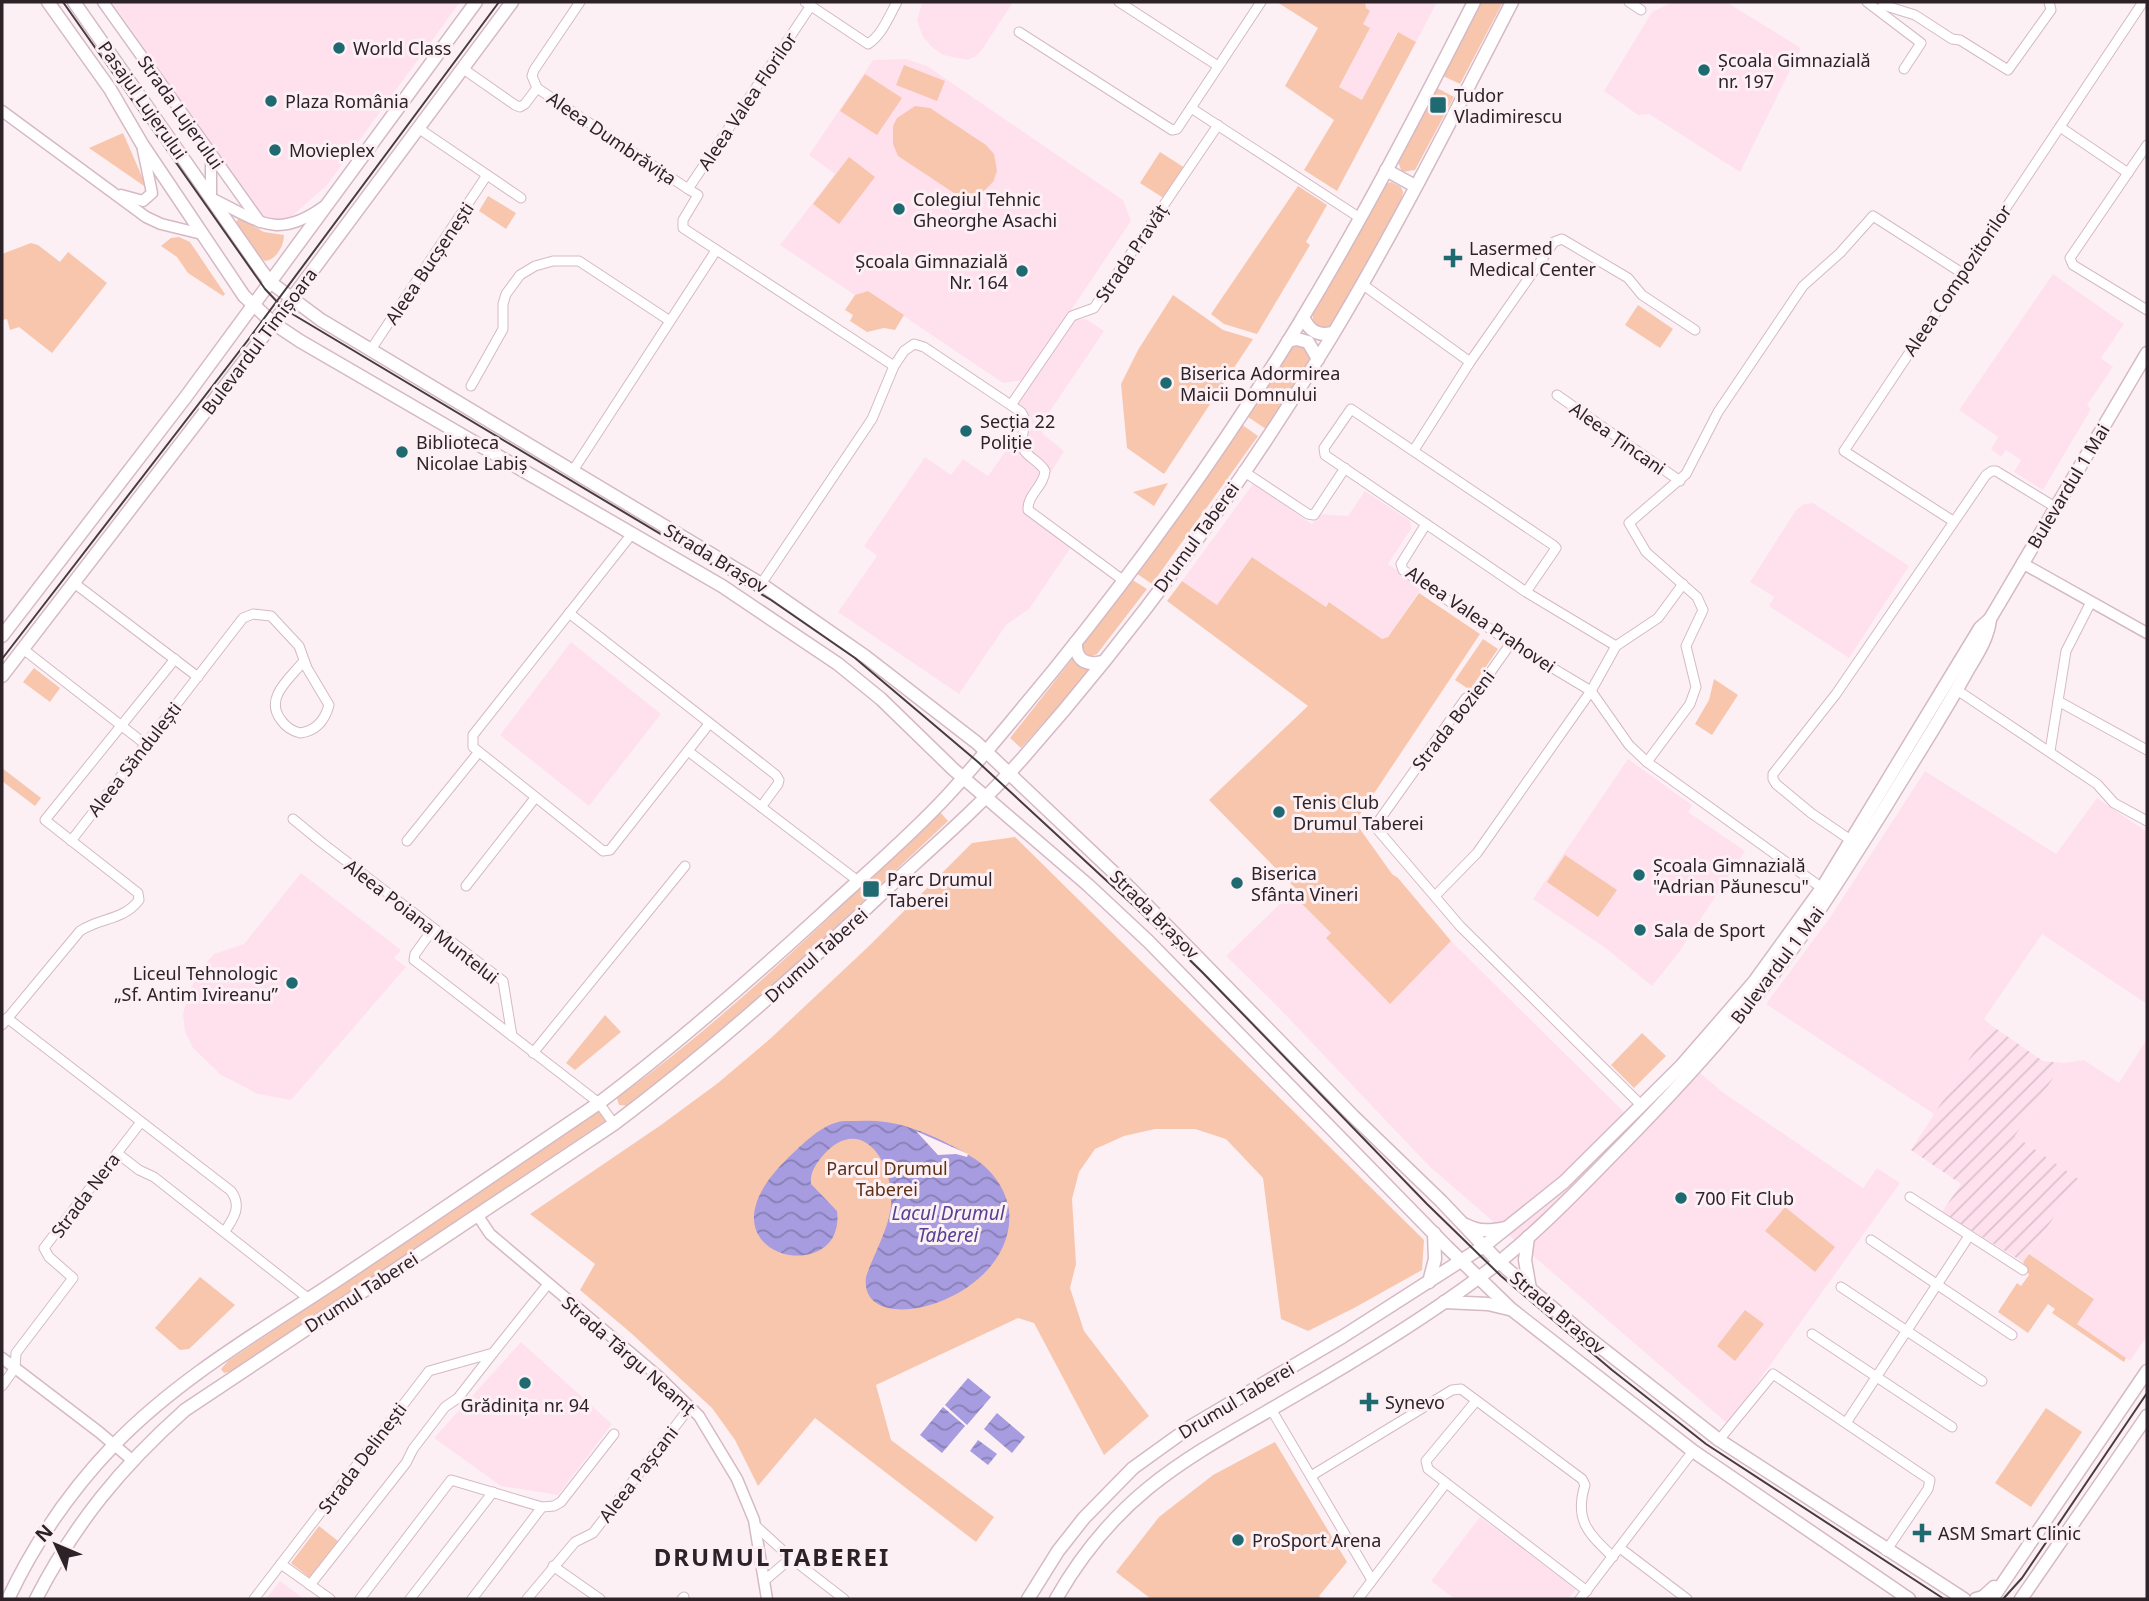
<svg xmlns="http://www.w3.org/2000/svg" width="2149" height="1601" font-family="'Noto Sans',sans-serif">
	<defs>
		<pattern id="industrial-furrows" width="10" height="10" patternUnits="userSpaceOnUse" patternTransform="scale(1.75)"><rect width="10" height="10" fill="#ffe1ee"/><path d="M-1 1l2-2M0 10L10 0M9 11l2-2" fill="none" stroke="#dbc1cc"/></pattern>
		<pattern id="water-waves" width="16" height="10" patternUnits="userSpaceOnUse" patternTransform="scale(1.75)"><rect width="16" height="10" fill="#a69cdf"/><path d="M0 5q4-4 8 0t8 0" fill="none" stroke="#887fb5"/></pattern>
	</defs>
	<rect width="100%" height="100%" fill="#fcf0f5"/>
	<g fill="#ffe1ee">
		<path d="M112,2H460L327,185L292,216L281,221L270,220L259,212Z"/>
		<path d="M922,2H1013L983,48L976,56L967,60L943,55L932,47L923,37L917,21Z"/>
		<path d="M1365,2H1437L1416,42L1397,32L1363,100L1339,88L1370,28L1363,24Z"/>
		<path d="M1673,2H1726L1801,48L1740,172L1649,114L1638,115L1604,91L1652,12Z"/>
		<path d="M906,59L927,66L1123,200L1131,221L1024,380L1003,383L868,292L855,295L780,245L835,174L809,155L873,60Z"/>
		<path d="M2053,274L2124,324L2101,358L2113,367L2087,405L2091,409L2043,490L2014,472L2021,460L2006,450L2001,457L1991,449L1998,437L1959,410Z"/>
		<path d="M1086,319L1104,331L1042,423L1043,434L1064,451L1030,507L1076,540L1029,609L1006,625L959,694L838,612L877,556L864,546L925,457L951,475L963,459L988,476L1023,426L1021,419L1012,412L1075,320Z"/>
		<path d="M1253,484L1312,524L1319,514L1348,516L1365,491L1410,521L1411,529L1388,564L1418,584L1420,590L1388,637L1382,639L1330,602L1326,607L1253,557L1217,606L1182,581Z"/>
		<path d="M1813,503L1909,566L1849,658L1769,606L1774,597L1750,582L1796,510L1804,504Z"/>
		<path d="M571,642L661,714L589,806L500,735Z"/>
		<path d="M1628,759L1692,805L1688,812L1745,851L1679,952L1652,986L1607,949L1533,899Z"/>
		<path d="M1925,771L2056,854L2097,798L2147,832V1004L2042,934L1984,1019L1991,1025L1934,1114L1766,1004L1831,916Z"/>
		<path d="M301,873L401,950L394,958L406,967L291,1100L258,1094L221,1075L193,1048L185,1032L183,1014L189,993L198,973L206,963L214,954L244,944Z"/>
		<path d="M1291,893L1331,933L1327,938L1389,1003L1451,941L1625,1113L1681,1057L1725,1094L1863,1188L1877,1168L1900,1183L1728,1424L1430,1167L1277,1006L1226,956Z"/>
		<path d="M2147,1039V1336L2130,1361L2077,1324L2094,1298L2029,1254L2080,1180L2015,1136L2063,1063L2084,1060L2119,1083Z"/>
		<path d="M521,1342L612,1424L558,1495L501,1486L434,1438Z"/>
		<path d="M1480,1517L1576,1589L1568,1599H1455L1431,1581Z"/>
		<path d="M280,1581L304,1599H266Z"/>
	</g>
	<path fill="url(#industrial-furrows)" d="M1991,1025L2043,1061L2063,1063L2015,1136L2080,1180L2023,1262L1942,1212L1961,1184L1911,1150Z"/>
	<g fill="#f8c6ad">
		<path d="M1277,2H1365L1366,8L1370,11L1363,24L1370,28L1339,87L1362,100L1398,32L1416,42L1337,191L1304,170L1334,120L1285,86L1318,28Z"/>
		<path d="M1481,2H1503L1460,84L1443,76Z"/>
		<path d="M904,65L945,81L937,101L896,85Z"/>
		<path d="M865,74L902,98L877,135L840,111Z"/>
		<path d="M1437,88L1454,97L1415,170L1402,172L1398,162Z"/>
		<path d="M915,106L930,108L986,145L994,154L997,171L993,182L984,191L965,197L954,193L898,156L893,144V126L897,118Z"/>
		<path d="M123,133L147,188L89,148Z"/>
		<path d="M1160,152L1185,168L1165,199L1140,183Z"/>
		<path d="M849,157L875,177L839,224L813,204Z"/>
		<path d="M1391,182L1401,187L1403,192L1402,198L1332,325C1325,330 1320,328 1314,324L1312,314L1383,188L1386,184Z"/>
		<path d="M1298,186L1327,205L1306,242L1310,245L1257,334L1224,324L1211,314Z"/>
		<path d="M488,196L516,213L506,229L479,211Z"/>
		<path d="M239,218L264,232L284,235C284,246 276,260 265,261L262,259L236,222Z"/>
		<path d="M179,237L190,242L225,294L223,296L188,273L177,257L161,246L171,238Z"/>
		<path d="M31,243L38,245L60,262L68,252L107,283L52,353L19,327L10,330L7,319L2,320V254Z"/>
		<path d="M868,291L904,315L895,330L884,328L867,332L850,321L853,315L845,310L855,295Z"/>
		<path d="M1173,295L1223,330L1253,339L1164,474L1127,448L1121,384L1138,350Z"/>
		<path d="M1638,305L1673,329L1660,348L1625,325Z"/>
		<path d="M1300,345L1304,347L1310,356L1308,362L1266,429L1248,417L1292,348Z"/>
		<path d="M1241,424L1258,436L1152,584L1136,573Z"/>
		<path d="M1168,483L1154,506L1133,492Z"/>
		<path d="M1252,557L1326,607L1329,602L1382,639L1388,637L1419,593L1480,634L1355,822L1392,874L1398,878L1451,941L1390,1004L1326,938L1331,933L1291,893L1295,888L1209,800L1308,706L1167,601L1182,581L1217,605Z"/>
		<path d="M1131,579L1147,589L1097,654L1087,658L1083,655L1081,644Z"/>
		<path d="M1483,639L1498,649L1470,690L1455,680Z"/>
		<path d="M1073,658L1079,664L1091,670L1021,748L1010,738Z"/>
		<path d="M34,668L60,688L50,702L23,682Z"/>
		<path d="M1714,679L1738,695L1712,735L1695,724L1709,700Z"/>
		<path d="M2,768L41,798L35,806L2,781Z"/>
		<path d="M940,812L948,821L774,985L629,1106L619,1105L617,1098L621,1095C736,1011 837,910 940,812Z"/>
		<path d="M1015,837L1424,1240L1422,1270L1354,1308L1308,1331L1281,1319L1263,1178L1226,1139L1195,1129H1155L1124,1136L1095,1149L1079,1172L1072,1199L1076,1264L1070,1288L1084,1331L1149,1416L1104,1455L1034,1323L1018,1318L876,1385L891,1440L994,1517L976,1542L815,1418L758,1486L735,1440L712,1408L631,1333L580,1290L595,1264L530,1214L661,1125L718,1083L771,1038L869,946L972,843Z"/>
		<path d="M1565,855L1617,890L1598,917L1547,882Z"/>
		<path d="M605,1015L621,1032L575,1070L566,1063Z"/>
		<path d="M1642,1033L1666,1056L1634,1088L1611,1065Z"/>
		<path d="M604,1107L611,1111L612,1114L608,1119L233,1371L224,1373L221,1369L228,1361Z"/>
		<path d="M1785,1207L1835,1247L1815,1272L1765,1231Z"/>
		<path d="M2029,1254L2094,1299L2077,1324L2126,1358L2124,1362L2052,1313L2055,1309L2048,1304L2028,1333L1998,1312L2017,1283L2021,1286L2029,1275L2023,1262Z"/>
		<path d="M200,1277L235,1305L189,1349L180,1350L155,1328Z"/>
		<path d="M1745,1310L1764,1324L1735,1361L1717,1346Z"/>
		<path d="M2046,1408L2082,1432L2031,1507L1995,1483Z"/>
		<path d="M1275,1442L1347,1562L1319,1596L1322,1599H1151L1116,1572L1159,1517L1213,1475Z"/>
		<path d="M319,1526L338,1541L310,1578L291,1563Z"/>
	</g>
	<g fill="url(#water-waves)">
		<path d="M844,1121C858,1121 872,1120 886,1122C915,1126 950,1143 975,1159C992,1170 1006,1189 1009,1210C1018,1300 858,1344 866,1277C873,1256 890,1226 891,1205C894,1160 859,1110 820,1159C814,1167 810,1174 811,1184L837,1211C847,1291 688,1257 786,1160C802,1145 822,1123 844,1121Z"/>
		<path d="M968,1378L991,1397L967,1425L945,1405Z"/>
		<path d="M943,1407L965,1426L942,1453L920,1435Z"/>
		<path d="M997,1413L1025,1437L1012,1453L984,1429Z"/>
		<path d="M978,1440L997,1454L988,1465L970,1451Z"/>
	</g>
	<path fill="#fcf0f5" d="M916,1131L925,1135L968,1154L967,1157L956,1154L938,1155Z"/>
	<g fill="none" stroke-linecap="round" stroke-linejoin="round">
		<defs>
			<g id="minor">
				<path d="M805,2L868,44C882,35 889,16 897,2"/>
				<path d="M1119,2L1218,66"/>
				<path d="M1629,2L1641,10"/>
				<path d="M1867,2L1921,43L1904,69"/>
				<path d="M1883,5L1915,15L1952,39L1960,40L2008,70L2051,10L2049,2"/>
				<path d="M810,7L688,189L698,195L683,220V228L894,366"/>
				<path d="M1019,32L1172,130L1177,129L1261,2"/>
				<path d="M462,68L515,105L520,107L525,104L537,88L532,76L534,70L580,2"/>
				<path d="M537,88L688,189"/>
				<path d="M1191,108L1360,218"/>
				<path d="M2060,127L2128,173"/>
				<path d="M418,128L521,198"/>
				<path d="M2147,145L2070,258L2073,265L2147,310"/>
				<path d="M1362,284L1470,362"/>
				<path d="M370,351L487,175"/>
				<path d="M471,386L503,329V304L506,294L520,275L535,266L553,261H579L670,321"/>
				<path d="M1557,395L1680,481"/>
				<path d="M1011,405L1072,316L1094,308L1218,125"/>
				<path d="M1414,450L1470,362L1554,242L1562,239L1628,278L1642,295L1695,330"/>
				<path d="M1243,471L1308,514L1314,515L1345,468"/>
				<path d="M572,472L715,252"/>
				<path d="M1953,521L1844,451L2143,2"/>
				<path d="M1426,524L1401,564L1403,570L1511,643L1591,691L1629,745L1647,762L1822,888"/>
				<path d="M631,535L473,735V747L592,842L603,851L610,850L709,724"/>
				<path d="M74,583L198,677"/>
				<path d="M761,584L872,419L894,366L904,351L914,344L924,347L1021,412C1030,424 1020,432 1022,445C1024,456 1040,461 1045,471C1044,486 1027,495 1028,510L1124,581"/>
				<path d="M1526,592L1554,551L1556,548L1553,545L1351,409L1324,448L1325,455L1526,592L1616,646"/>
				<path d="M569,613L776,775L779,780L778,784L761,807"/>
				<path d="M1511,643L1475,694L1466,698L1378,822L1377,829L1460,926L1641,1105"/>
				<path d="M23,649L145,744"/>
				<path d="M1957,690L2097,784L2114,803L2147,821"/>
				<path d="M2058,701L2147,750"/>
				<path d="M688,751L858,881"/>
				<path d="M2050,751L2066,651L2091,602"/>
				<path d="M1647,762L1690,704L1696,687L1686,646L1703,610L1697,597L1646,552L1629,523L1686,474L1718,412L1803,286L1840,253L1873,216L1962,273"/>
				<path d="M293,819L321,842L503,981L512,1036"/>
				<path d="M71,841L243,618L253,614L271,616L299,646L307,668L329,705C325,720 316,731 300,733C292,731 286,727 281,720C264,698 289,679 304,661"/>
				<path d="M407,841L478,753"/>
				<path d="M1852,841L1811,813L1776,784L1773,779V774L1836,694L1986,475L1992,471H1996L2055,507"/>
				<path d="M466,886L535,798"/>
				<path d="M1435,896L1477,853L1591,691L1616,646L1658,618L1683,584"/>
				<path d="M433,929L415,954L414,960L599,1103L614,1124"/>
				<path d="M7,1018L231,1191C242,1206 234,1218 225,1231"/>
				<path d="M2,1025L80,931C101,917 123,921 139,900L138,893L45,820L175,659"/>
				<path d="M533,1053L685,866"/>
				<path d="M117,1153L139,1170L154,1177L309,1299"/>
				<path d="M1910,1197L2023,1270"/>
				<path d="M1871,1240L2012,1335"/>
				<path d="M1841,1287L1982,1381"/>
				<path d="M1812,1334L1952,1427"/>
				<path d="M2,1386L15,1368L16,1353L73,1278L49,1257L44,1248L141,1122"/>
				<path d="M1476,1401L1426,1461L1428,1469L1587,1591"/>
				<path d="M1271,1409L1372,1580"/>
				<path d="M1846,1423L1969,1236"/>
				<path d="M1719,1440L1773,1374L1930,1480L1928,1489L1886,1551"/>
				<path d="M1311,1476L1452,1390L1461,1389L1582,1479L1585,1485C1574,1520 1588,1533 1613,1557"/>
				<path d="M757,1527L791,1558L844,1599"/>
				<path d="M1620,1548L1687,1599"/>
				<path d="M281,1564L330,1599"/>
				<path d="M553,1566L600,1599"/>
				<path d="M764,1581L791,1558"/>
				<path d="M310,1585L406,1463L413,1449L445,1407L458,1398L493,1353"/>
				<path d="M254,1599L429,1371L493,1353L548,1284"/>
				<path d="M360,1599L451,1480L542,1507L554,1506L561,1502L614,1434"/>
				<path d="M410,1599L493,1492"/>
				<path d="M472,1599L542,1507"/>
				<path d="M527,1599L575,1542L593,1533L690,1407"/>
				<path d="M682,1599L684,1597"/>
				<path d="M1358,1599L1446,1483"/>
				<path d="M1580,1599L1693,1451"/>
			</g>
			<g id="tertiary">
				<path d="M103,2L260,222"/>
				<path d="M2,111L146,217L161,224L202,234"/>
				<path d="M211,156V198C257,220 276,241 323,207"/>
				<path d="M121,195L143,201L152,193L143,150"/>
				<path d="M2022,563L2147,633"/>
				<path d="M478,1216L490,1234L658,1376L699,1416L737,1479L754,1520L767,1599"/>
				<path d="M2,1358L99,1432L132,1460"/>
			</g>
			<g id="secondary">
				<path d="M48,2L110,89L142,144L244,296L273,323L300,341L722,586L838,664L881,699L953,769L1088,885L1149,942L1447,1247L1511,1309L1693,1451L1909,1599"/>
				<path d="M74,2L261,270L270,282L321,320L761,584L866,657L977,743L1130,888L1353,1116L1441,1201L1499,1262L1530,1289L1585,1335L1719,1440L1964,1599"/>
				<path d="M1386,170L1415,186"/>
				<path d="M1303,317C1310,332 1318,336 1333,333"/>
				<path d="M1288,341L1297,339L1308,342L1318,359"/>
				<path d="M2,636L185,398L476,2"/>
				<path d="M1076,642C1075,659 1085,666 1102,662"/>
				<path d="M2,676L281,313L512,2"/>
				<path d="M1466,1225C1479,1232 1491,1231 1505,1228"/>
				<path d="M1528,1237L1525,1260L1530,1289"/>
				<path d="M1429,1282L1435,1259L1434,1233"/>
				<path d="M1444,1302L1488,1304L1509,1309"/>
				<path d="M8,1599C34,1544 71,1490 113,1446C177,1379 262,1330 339,1279C426,1221 512,1162 599,1103C677,1044 750,980 822,914C864,875 908,838 947,796C984,756 1018,713 1053,671C1143,560 1226,444 1300,322C1363,218 1419,110 1474,2"/>
				<path d="M36,1599C75,1523 121,1467 185,1410L614,1124C711,1051 802,970 890,886C935,845 981,805 1022,759C1135,631 1244,482 1332,336C1396,229 1455,113 1512,2"/>
				<path d="M1028,1599L1058,1551L1084,1518L1133,1468L1190,1427L1342,1337L1484,1246L1564,1182L1682,1065L1754,982L1822,888L1980,628L1990,619L2147,353"/>
				<path d="M1056,1599C1118,1490 1191,1456 1294,1396C1358,1359 1422,1320 1481,1276C1531,1239 1574,1194 1618,1149C1684,1082 1749,1011 1803,934C1832,892 1859,849 1886,806C1912,763 1940,720 1965,675C1975,657 1988,640 1990,619"/>
				<path d="M1976,1599L1983,1597L1994,1587"/>
				<path d="M1992,1599L2147,1371"/>
				<path d="M2021,1599L2147,1416"/>
			</g>
		</defs>
		<use href="#minor" stroke="#d5b9c5" stroke-width="11"/>
		<use href="#tertiary" stroke="#d5b9c5" stroke-width="13"/>
		<use href="#secondary" stroke="#d5b9c5" stroke-width="15"/>
		<use href="#minor" stroke="#fff" stroke-width="9"/>
		<use href="#tertiary" stroke="#fff" stroke-width="10"/>
		<use href="#secondary" stroke="#fff" stroke-width="12"/>
		<g stroke="#483c41" stroke-width="2">
			<path d="M63,2L265,289L284,309L771,600L855,658L978,762L1134,906L1202,972L1427,1204L1501,1276L1612,1370L1706,1444L1944,1599"/>
			<path d="M2,659L248,340L499,2"/>
			<path d="M2003,1599L2022,1578L2147,1393"/>
		</g>
	</g>
	<g fill="#1f6a71" stroke="#fcf0f5" stroke-width="2.5">
		<circle cx="339" cy="48" r="7"/>
		<circle cx="1704" cy="70" r="7"/>
		<circle cx="271" cy="101" r="7"/>
		<rect x="1429" y="96" width="18" height="18" rx="3.5"/>
		<circle cx="275" cy="150" r="7"/>
		<circle cx="899" cy="209" r="7"/>
		<path d="M1449.5 247.5h7v7h7v7h-7v7h-7v-7h-7v-7h7z"/>
		<circle cx="1022" cy="271" r="7"/>
		<circle cx="1166" cy="383" r="7"/>
		<circle cx="966" cy="431" r="7"/>
		<circle cx="402" cy="452" r="7"/>
		<circle cx="1279" cy="812" r="7"/>
		<circle cx="1639" cy="875" r="7"/>
		<circle cx="1237" cy="883" r="7"/>
		<rect x="862" y="880" width="18" height="18" rx="3.5"/>
		<circle cx="1640" cy="930" r="7"/>
		<circle cx="292" cy="983" r="7"/>
		<circle cx="1681" cy="1198" r="7"/>
		<circle cx="525" cy="1383" r="7"/>
		<path d="M1365.5 1391.5h7v7h7v7h-7v7h-7v-7h-7v-7h7z"/>
		<path d="M1918.5 1522.5h7v7h7v7h-7v7h-7v-7h-7v-7h7z"/>
		<circle cx="1238" cy="1540" r="7"/>
	</g>
	<g text-anchor="middle" dominant-baseline="central" stroke-width="6" stroke-linejoin="round" paint-order="stroke">
		<g font-size="18" fill="#2d2227" stroke="#fcf0f5" text-anchor="start">
			<text x="353" y="48">World Class</text>
			<text x="1718" y="60">Școala Gimnazială<tspan x="1718" dy="21">nr. 197</tspan></text>
			<text x="1454" y="95">Tudor<tspan x="1454" dy="21">Vladimirescu</tspan></text>
			<text x="285" y="101">Plaza România</text>
			<text x="289" y="150">Movieplex</text>
			<text x="913" y="199">Colegiul Tehnic<tspan x="913" dy="21">Gheorghe Asachi</tspan></text>
			<text x="1469" y="248">Lasermed<tspan x="1469" dy="21">Medical Center</tspan></text>
			<text x="1008" y="261" text-anchor="end">Școala Gimnazială<tspan x="1008" dy="21">Nr. 164</tspan></text>
			<text x="1180" y="373">Biserica Adormirea<tspan x="1180" dy="21">Maicii Domnului</tspan></text>
			<text x="980" y="421">Secția 22<tspan x="980" dy="21">Poliție</tspan></text>
			<text x="416" y="442">Biblioteca<tspan x="416" dy="21">Nicolae Labiș</tspan></text>
			<text x="1293" y="802">Tenis Club<tspan x="1293" dy="21">Drumul Taberei</tspan></text>
			<text x="1653" y="865">Școala Gimnazială<tspan x="1653" dy="21">"Adrian Păunescu"</tspan></text>
			<text x="1251" y="873">Biserica<tspan x="1251" dy="21">Sfânta Vineri</tspan></text>
			<text x="887" y="879">Parc Drumul<tspan x="887" dy="21">Taberei</tspan></text>
			<text x="1654" y="930">Sala de Sport</text>
			<text x="278" y="973" text-anchor="end">Liceul Tehnologic<tspan x="278" dy="21">„Sf. Antim Ivireanu”</tspan></text>
			<text x="1695" y="1198">700 Fit Club</text>
			<text x="1385" y="1402">Synevo</text>
			<text x="525" y="1405" text-anchor="middle">Grădinița nr. 94</text>
			<text x="1938" y="1533">ASM Smart Clinic</text>
			<text x="1252" y="1540">ProSport Arena</text>
		</g>
		<g font-size="18" fill="#2d2227" stroke="#fcf0f5">
			<text transform="translate(143 100) rotate(55)">Pasajul Lujerului</text>
			<text transform="translate(747 101) rotate(-56)">Aleea Valea Florilor</text>
			<text transform="translate(181 112) rotate(55)">Strada Lujerului</text>
			<text transform="translate(612 138) rotate(34)">Aleea Dumbrăvița</text>
			<text transform="translate(1131 253) rotate(-56)">Strada Pravăț</text>
			<text transform="translate(429 263) rotate(-56)">Aleea Bucșenești</text>
			<text transform="translate(1957 280) rotate(-56)">Aleea Compozitorilor</text>
			<text transform="translate(259 341) rotate(-53)">Bulevardul Timișoara</text>
			<text transform="translate(1618 438) rotate(35)">Aleea Țincani</text>
			<text transform="translate(2068 486) rotate(-59)">Bulevardul 1 Mai</text>
			<text transform="translate(1196 537) rotate(-54)">Drumul Taberei</text>
			<text transform="translate(716 558) rotate(31)">Strada Brașov</text>
			<text transform="translate(1481 619) rotate(34)">Aleea Valea Prahovei</text>
			<text transform="translate(1453 720) rotate(-52)">Strada Bozieni</text>
			<text transform="translate(134 759) rotate(-52)">Aleea Săndulești</text>
			<text transform="translate(1155 914) rotate(45)">Strada Brașov</text>
			<text transform="translate(422 921) rotate(38)">Aleea Poiana Muntelui</text>
			<text transform="translate(816 955) rotate(-42)">Drumul Taberei</text>
			<text transform="translate(1777 965) rotate(-53)">Bulevardul 1 Mai</text>
			<text transform="translate(85 1195) rotate(-53)">Strada Nera</text>
			<text transform="translate(361 1292) rotate(-33)">Drumul Taberei</text>
			<text transform="translate(1558 1312) rotate(40)">Strada Brașov</text>
			<text transform="translate(629 1355) rotate(41)">Strada Târgu Neamț</text>
			<text transform="translate(1236 1400) rotate(-31)">Drumul Taberei</text>
			<text transform="translate(362 1458) rotate(-53)">Strada Delinești</text>
			<text transform="translate(638 1474) rotate(-52)">Aleea Pașcani</text>
		</g>
		<g font-size="18" fill="#5d2f16" stroke="#fcf0f5">
			<text x="887" y="1168">Parcul Drumul<tspan x="887" dy="21">Taberei</tspan></text>
		</g>
		<g font-size="19" font-style="italic" fill="#544191" stroke="#fcf0f5">
			<text x="948" y="1213">Lacul Drumul<tspan x="948" dy="22">Taberei</tspan></text>
		</g>
		<g font-size="24" font-weight="bold" letter-spacing="2" fill="#2d2227" stroke="#fcf0f5">
			<text x="772" y="1556">DRUMUL TABEREI</text>
		</g>
	</g>
	<rect width="2149" height="1601" fill="none" stroke="#2d2227" stroke-width="7"/>
	<g transform="translate(56 1545) rotate(314)" stroke="#fcf0f5" stroke-width="5" paint-order="stroke">
	<path d="M0-5L12 26L0 18L-12 26Z" fill="#2d2227"/>
	<text y="-10" font-size="19" font-weight="bold" text-anchor="middle" fill="#2d2227">N</text>
	</g>
</svg>
